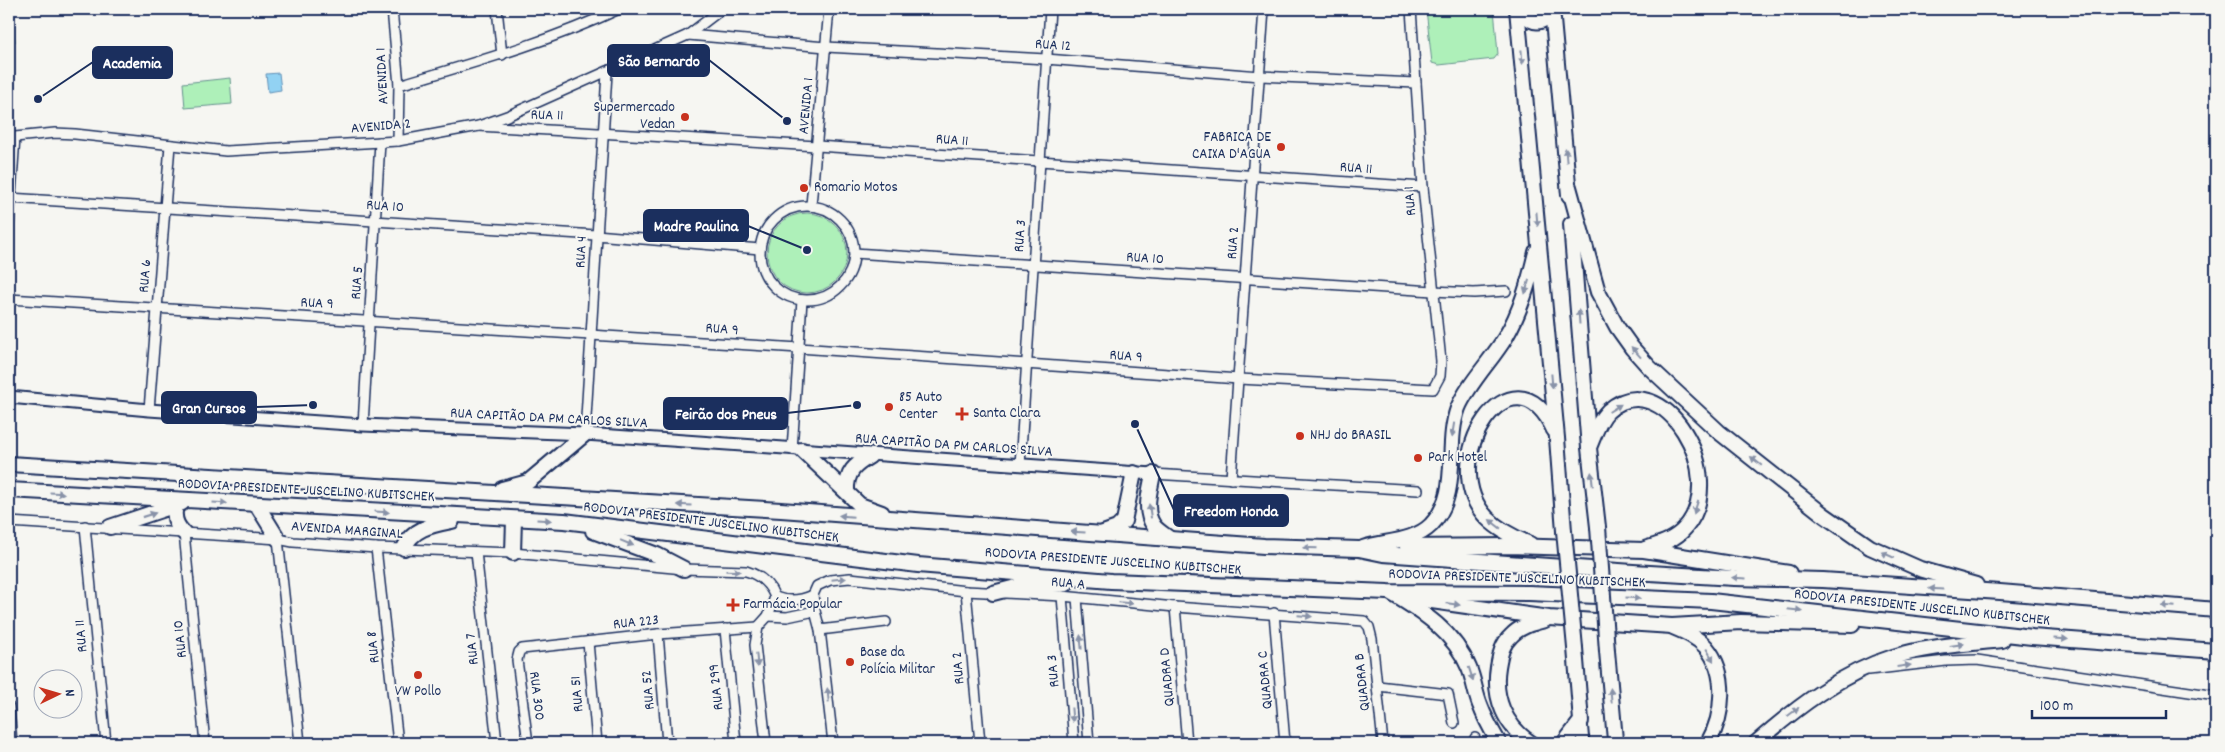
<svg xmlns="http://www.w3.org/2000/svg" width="2225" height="752" font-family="Dekko,sans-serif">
	<rect width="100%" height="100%" fill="#f6f6f2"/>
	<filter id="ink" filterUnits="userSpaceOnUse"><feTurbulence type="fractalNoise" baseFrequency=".02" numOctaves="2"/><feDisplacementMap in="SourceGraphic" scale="10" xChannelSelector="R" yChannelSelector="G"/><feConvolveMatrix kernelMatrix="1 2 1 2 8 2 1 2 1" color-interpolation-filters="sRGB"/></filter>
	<g filter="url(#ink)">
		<g fill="#aef0b9" stroke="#64908c">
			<path d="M9,9H12L15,42L9,43Z"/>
			<path d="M1426,9H1494L1498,54L1494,59L1439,65L1432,63Z"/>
			<path d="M230,78L232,104L185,108L183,83Z"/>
			<circle cx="807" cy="253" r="40"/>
		</g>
		<path fill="#92d2f3" stroke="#6291b7" d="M279,73L281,90L268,92L266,74Z"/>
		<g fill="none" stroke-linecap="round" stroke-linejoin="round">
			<defs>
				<g id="minor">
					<path d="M392,9L399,85L398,141"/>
					<path d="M497,9L502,55"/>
					<path d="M688,35L826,47L1046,59L1260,76L1416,83"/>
					<path d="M399,85C473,63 549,42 619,9"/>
					<path d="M479,126L817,146L1423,187"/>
					<path d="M9,198L596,235L760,249"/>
					<path d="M811,205L829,9"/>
					<circle cx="807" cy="253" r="47"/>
					<path d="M9,225L15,137L55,133L75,134L226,151L398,141L479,126L507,116L688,35L722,9"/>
					<path d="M854,253L1433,291L1474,293L1506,291"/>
					<path d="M9,299L799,348L1239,379L1433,389L1440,376L1441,361L1423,187L1411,9"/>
					<path d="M149,410L170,145"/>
					<path d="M363,425L380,142"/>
					<path d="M585,434L607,73"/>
					<path d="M792,450L802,300"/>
					<path d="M1020,465L1050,9"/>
					<path d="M1153,474L1418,490"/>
					<path d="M1231,479L1264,9"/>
					<path d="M9,522L278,539L293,542L376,548L513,553L684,569L746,571C759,575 770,584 775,597L768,616L758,627L755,645L766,743"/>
					<path d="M85,526L106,743"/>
					<path d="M184,533L205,743"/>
					<path d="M278,539L300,743"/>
					<path d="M376,548L398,743"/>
					<path d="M476,552L497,743"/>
					<path d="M966,591L980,743"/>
					<path d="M1062,596L1074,743"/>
					<path d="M775,597C788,602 800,601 813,595"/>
					<path d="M1077,598L1089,743"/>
					<path d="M1175,607L1187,743"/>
					<path d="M1274,613L1285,743"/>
					<path d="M768,616L787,617L815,611"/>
					<path d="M725,629L736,743"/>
					<path d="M820,630L886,622"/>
					<path d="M658,634L667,743"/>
					<path d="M588,642L597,743"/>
					<path d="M1869,670L1946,661L1977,660L2216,696"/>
					<path d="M1378,686L1448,694L1454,723"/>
					<path d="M9,707L12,743"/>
					<path d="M1475,738L1476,743"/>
					<path d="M528,743L517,660L519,652L522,649L658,634L758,627"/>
					<path d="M833,743L820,630L815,611L813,595L817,586L830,580L850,578L966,591L1062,596L1175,607L1364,621L1369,627L1372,639L1383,743"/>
				</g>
				<g id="major">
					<path d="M9,397L149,410L363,425L585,434L1153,474"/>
					<path d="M1581,721L1583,743"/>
				</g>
				<g id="highway">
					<path d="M1517,9L1557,438L1564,531"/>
					<path d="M1524,9C1527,19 1535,26 1546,18V9"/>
					<path d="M1552,9L1569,195"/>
					<path d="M1569,187L1598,292L1617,327L1632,348L1649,367L1719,432L1824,515L1870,547L1920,569L1976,585"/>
					<path d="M1571,224L1589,448L1598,527"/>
					<path d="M1590,445C1595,433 1599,420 1608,411C1662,362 1731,476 1685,528C1675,540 1660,544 1645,549"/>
					<path d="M802,450L860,505L882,513"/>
					<path d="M9,464L781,510L1264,546L1359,549L1383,554L1633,572L1734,578L1823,580L2000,592L2216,610"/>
					<path d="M1153,474C1150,490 1143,512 1154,526C1158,531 1165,535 1170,539"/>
					<path d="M502,489L528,482L585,434"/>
					<path d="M9,490L564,521L918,565L1111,581L1388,592L1529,593L1711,601L2032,637L2216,651"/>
					<path d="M847,491C846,472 855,465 870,456"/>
					<path d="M257,505L278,539"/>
					<path d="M176,506C173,516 175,525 184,533"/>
					<path d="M110,527L182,503"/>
					<path d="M593,531L657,555L684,569"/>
					<path d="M1103,533L1117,528L1124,521L1134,473"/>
					<path d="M1530,544C1515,538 1499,530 1487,518C1433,461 1513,341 1554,430"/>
					<path d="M1407,547L1510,546L1644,550L1789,573"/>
					<path d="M404,548C413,528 432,525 452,521"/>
					<path d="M1363,548C1385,541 1414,542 1431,525C1462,492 1444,447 1458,408C1468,384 1491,361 1505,338C1521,311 1529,282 1536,252"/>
					<path d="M513,553L514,519"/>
					<path d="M993,593L1016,587L1066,584"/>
					<path d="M1391,593C1423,612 1454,632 1469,668C1474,680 1475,693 1480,705C1485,719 1492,731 1499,743"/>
					<path d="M1418,599L1549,618L1672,626L1741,622L1852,625"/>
					<path d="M1673,627C1685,632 1697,637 1706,647C1728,673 1724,715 1708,743"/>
					<path d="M1607,651L1615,740L1618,743"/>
					<path d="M1531,743C1505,726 1493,698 1498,667C1500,655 1502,644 1511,636C1520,626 1533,623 1545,620"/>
					<path d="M1564,743L1581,721L1575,648"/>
					<path d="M1756,743C1796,708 1841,673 1893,657C1927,646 1967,644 2002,640"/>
				</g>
			</defs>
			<use href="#minor" stroke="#1b2f5e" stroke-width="12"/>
			<use href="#major" stroke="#1b2f5e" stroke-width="15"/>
			<use href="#highway" stroke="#1b2f5e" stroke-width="18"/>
			<use href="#minor" stroke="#f6f6f2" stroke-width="9"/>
			<use href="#major" stroke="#f6f6f2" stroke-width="11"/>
			<use href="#highway" stroke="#f6f6f2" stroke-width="14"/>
			<defs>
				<g id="highway-bridge">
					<path d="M1598,527L1607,651"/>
					<path d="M1564,531L1575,648"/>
				</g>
			</defs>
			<use href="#highway-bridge" stroke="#1b2f5e" stroke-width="18" stroke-linecap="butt"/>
			<use href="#highway-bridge" stroke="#f6f6f2" stroke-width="14"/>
		</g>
		<defs><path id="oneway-solid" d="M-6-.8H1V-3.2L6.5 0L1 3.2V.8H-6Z" transform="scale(1.25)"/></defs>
		<g fill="#8892a8">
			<use href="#oneway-solid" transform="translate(1522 57) rotate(85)"/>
			<use href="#oneway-solid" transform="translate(1566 155) rotate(-95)"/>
			<use href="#oneway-solid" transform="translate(1537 219) rotate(85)"/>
			<use href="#oneway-solid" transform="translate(1527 287) rotate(106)"/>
			<use href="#oneway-solid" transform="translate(1579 317) rotate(-94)"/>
			<use href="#oneway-solid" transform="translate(1636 352) rotate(-132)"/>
			<use href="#oneway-solid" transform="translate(1552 381) rotate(85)"/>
			<use href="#oneway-solid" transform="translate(1615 408) rotate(-32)"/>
			<use href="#oneway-solid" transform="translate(1453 430) rotate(99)"/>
			<use href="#oneway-solid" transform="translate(1756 461) rotate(-141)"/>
			<use href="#oneway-solid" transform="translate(1592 479) rotate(-96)"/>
			<use href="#oneway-solid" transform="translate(57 493) rotate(4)"/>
			<use href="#oneway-solid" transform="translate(220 503) rotate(4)"/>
			<use href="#oneway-solid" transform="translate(684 505) rotate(-177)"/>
			<use href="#oneway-solid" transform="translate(1696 507) rotate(108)"/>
			<use href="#oneway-solid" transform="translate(1150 511) rotate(-98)"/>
			<use href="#oneway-solid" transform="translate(382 512) rotate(3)"/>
			<use href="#oneway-solid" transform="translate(149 515) rotate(-18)"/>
			<use href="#oneway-solid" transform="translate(846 516) rotate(-175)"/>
			<use href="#oneway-solid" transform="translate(544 520) rotate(3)"/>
			<use href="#oneway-solid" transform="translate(1495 524) rotate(-142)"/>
			<use href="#oneway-solid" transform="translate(1078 532) rotate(-176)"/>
			<use href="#oneway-solid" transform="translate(627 543) rotate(22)"/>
			<use href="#oneway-solid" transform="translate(1310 548) rotate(-178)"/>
			<use href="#oneway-solid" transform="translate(1888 555) rotate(-156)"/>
			<use href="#oneway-solid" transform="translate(733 571) rotate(2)"/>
			<use href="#oneway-solid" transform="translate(1739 578) rotate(-177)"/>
			<use href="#oneway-solid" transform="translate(839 579) rotate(-6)"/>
			<use href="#oneway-solid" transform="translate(1936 589) rotate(-176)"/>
			<use href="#oneway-solid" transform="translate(1633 598) rotate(3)"/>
			<use href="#oneway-solid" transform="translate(1126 603) rotate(5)"/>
			<use href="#oneway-solid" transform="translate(1453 604) rotate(8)"/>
			<use href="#oneway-solid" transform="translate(2168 606) rotate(-175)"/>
			<use href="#oneway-solid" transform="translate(1795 610) rotate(6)"/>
			<use href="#oneway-solid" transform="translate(1305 616) rotate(5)"/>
			<use href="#oneway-solid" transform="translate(2061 639) rotate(4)"/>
			<use href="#oneway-solid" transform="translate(1081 642) rotate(-95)"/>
			<use href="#oneway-solid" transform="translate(1957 645) rotate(-8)"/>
			<use href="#oneway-solid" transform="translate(1710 655) rotate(60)"/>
			<use href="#oneway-solid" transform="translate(757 660) rotate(84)"/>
			<use href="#oneway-solid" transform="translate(1904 666) rotate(-7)"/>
			<use href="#oneway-solid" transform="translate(1471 674) rotate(72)"/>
			<use href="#oneway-solid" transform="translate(828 695) rotate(-96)"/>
			<use href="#oneway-solid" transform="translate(1611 695) rotate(-95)"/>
			<use href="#oneway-solid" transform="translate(1793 712) rotate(-37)"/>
			<use href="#oneway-solid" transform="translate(1072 715) rotate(85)"/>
		</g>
	</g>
	<g fill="#c8321e" stroke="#f6f6f2" stroke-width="2">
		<circle cx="685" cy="117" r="5"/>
		<circle cx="1281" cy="147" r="5"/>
		<circle cx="804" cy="188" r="5"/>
		<circle cx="889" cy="407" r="5"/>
		<path d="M959.5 406.5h5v5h5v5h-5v5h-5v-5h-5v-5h5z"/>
		<circle cx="1300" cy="436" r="5"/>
		<circle cx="1418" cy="458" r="5"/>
		<path d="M730.5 597.5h5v5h5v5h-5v5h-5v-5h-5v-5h5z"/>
		<circle cx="850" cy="662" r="5"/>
		<circle cx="418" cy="675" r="5"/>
	</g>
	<g text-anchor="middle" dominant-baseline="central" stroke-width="4" stroke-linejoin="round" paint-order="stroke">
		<g font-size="15" fill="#1b2f5e" stroke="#f6f6f2">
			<text transform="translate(1053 46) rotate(4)">RUA 12</text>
			<text transform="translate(383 76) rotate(-93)">AVENIDA 1</text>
			<text transform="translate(807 106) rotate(-85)">AVENIDA 1</text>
			<text transform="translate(547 116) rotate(2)">RUA 11</text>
			<text transform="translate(381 127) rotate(-5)">AVENIDA 2</text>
			<text transform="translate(952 141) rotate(4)">RUA 11</text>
			<text transform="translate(1356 169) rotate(4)">RUA 11</text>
			<text transform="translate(1411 201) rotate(-95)">RUA 1</text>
			<text transform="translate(385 207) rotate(4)">RUA 10</text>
			<text transform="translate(1021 236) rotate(-86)">RUA 3</text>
			<text transform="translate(1234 243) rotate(-86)">RUA 2</text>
			<text transform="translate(582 252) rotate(-87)">RUA 4</text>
			<text transform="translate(1145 259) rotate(4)">RUA 10</text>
			<text transform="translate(146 276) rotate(-85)">RUA 6</text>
			<text transform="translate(358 283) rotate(-86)">RUA 5</text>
			<text transform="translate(317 304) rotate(3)">RUA 9</text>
			<text transform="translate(722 330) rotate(4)">RUA 9</text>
			<text transform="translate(1126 357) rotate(4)">RUA 9</text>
			<text transform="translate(549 419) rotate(3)">RUA CAPITÃO DA PM CARLOS SILVA</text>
			<text transform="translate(954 446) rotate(4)">RUA CAPITÃO DA PM CARLOS SILVA</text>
			<text transform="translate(306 491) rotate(3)">RODOVIA PRESIDENTE JUSCELINO KUBITSCHEK</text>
			<text transform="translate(711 523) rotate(7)">RODOVIA PRESIDENTE JUSCELINO KUBITSCHEK</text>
			<text transform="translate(347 531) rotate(4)">AVENIDA MARGINAL</text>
			<text transform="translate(1113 562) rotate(4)">RODOVIA PRESIDENTE JUSCELINO KUBITSCHEK</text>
			<text transform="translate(1517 579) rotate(2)">RODOVIA PRESIDENTE JUSCELINO KUBITSCHEK</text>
			<text transform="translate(1068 584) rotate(5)">RUA A</text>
			<text transform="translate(1922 608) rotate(6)">RODOVIA PRESIDENTE JUSCELINO KUBITSCHEK</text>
			<text transform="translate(636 623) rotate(-6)">RUA 223</text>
			<text transform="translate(82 636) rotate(-95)">RUA 11</text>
			<text transform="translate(181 639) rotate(-96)">RUA 10</text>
			<text transform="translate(374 647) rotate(-96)">RUA 8</text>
			<text transform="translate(473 649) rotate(-96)">RUA 7</text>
			<text transform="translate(959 668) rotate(-95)">RUA 2</text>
			<text transform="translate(1054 671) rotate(-95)">RUA 3</text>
			<text transform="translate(1168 677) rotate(-95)">QUADRA D</text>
			<text transform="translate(1266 680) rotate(-95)">QUADRA C</text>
			<text transform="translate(1363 682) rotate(-96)">QUADRA B</text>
			<text transform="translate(717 687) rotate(-96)">RUA 299</text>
			<text transform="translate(649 690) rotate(-95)">RUA 52</text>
			<text transform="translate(578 694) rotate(-95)">RUA 51</text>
			<text transform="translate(536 696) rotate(83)">RUA 300</text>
		</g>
		<g font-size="15" fill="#1b2f5e" stroke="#f6f6f2" text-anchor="start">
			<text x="675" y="108" text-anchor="end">Supermercado<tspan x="675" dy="17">Vedan</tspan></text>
			<text x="1271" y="138" text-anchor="end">FABRICA DE<tspan x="1271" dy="17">CAIXA D'AGUA</tspan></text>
			<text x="814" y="188">Romario Motos</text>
			<text x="899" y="398">85 Auto<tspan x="899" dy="17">Center</tspan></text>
			<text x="973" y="414">Santa Clara</text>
			<text x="1310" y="436">NHJ do BRASIL</text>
			<text x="1428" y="458">Park Hotel</text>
			<text x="743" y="605">Farmácia Popular</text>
			<text x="860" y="653">Base da<tspan x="860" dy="17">Polícia Militar</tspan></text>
			<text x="418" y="692" text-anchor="middle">VW Pollo</text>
		</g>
	</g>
	<path fill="none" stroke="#1b2f5e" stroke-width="2" d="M787 121L709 60M38 99L93 62M807 250L748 226M313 405L256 407M857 405L787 413M1135 424L1174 510"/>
	<g fill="#1b2f5e" stroke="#f6f6f2" stroke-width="2">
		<circle cx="787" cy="121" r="5"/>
		<circle cx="38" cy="99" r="5"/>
		<circle cx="807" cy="250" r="5"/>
		<circle cx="313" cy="405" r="5"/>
		<circle cx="857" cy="405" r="5"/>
		<circle cx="1135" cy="424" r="5"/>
	</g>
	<g fill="#1b2f5e" stroke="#1b2f5e" stroke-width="2">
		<rect x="608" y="45" width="101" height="31" rx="5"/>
		<rect x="93" y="47" width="79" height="31" rx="5"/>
		<rect x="644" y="210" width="104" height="31" rx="5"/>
		<rect x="162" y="392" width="94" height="31" rx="5"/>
		<rect x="664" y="398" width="123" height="31" rx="5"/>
		<rect x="1174" y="495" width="114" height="31" rx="5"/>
	</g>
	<g font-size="16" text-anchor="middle" font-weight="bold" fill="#fff">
		<text x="659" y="66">São Bernardo</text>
		<text x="132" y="68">Academia</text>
		<text x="696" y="231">Madre Paulina</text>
		<text x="209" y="413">Gran Cursos</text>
		<text x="726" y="419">Feirão dos Pneus</text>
		<text x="1231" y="516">Freedom Honda</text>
	</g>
	<rect width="2225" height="752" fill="none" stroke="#f6f6f2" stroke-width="30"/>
	<rect x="15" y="15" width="2195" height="722" fill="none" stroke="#1b2f5e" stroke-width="2" filter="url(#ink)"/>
	<g transform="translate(58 694) rotate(85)"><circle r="24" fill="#f6f6f2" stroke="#9ea6b7"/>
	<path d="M0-4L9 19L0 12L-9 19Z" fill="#c8321e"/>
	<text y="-8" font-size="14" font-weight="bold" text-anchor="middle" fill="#1b2f5e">N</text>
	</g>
	<path d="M2032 710v8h134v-8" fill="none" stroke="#1b2f5e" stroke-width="2.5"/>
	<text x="2040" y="710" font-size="15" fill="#1b2f5e" stroke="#f6f6f2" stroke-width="4" paint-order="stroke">100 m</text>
</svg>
